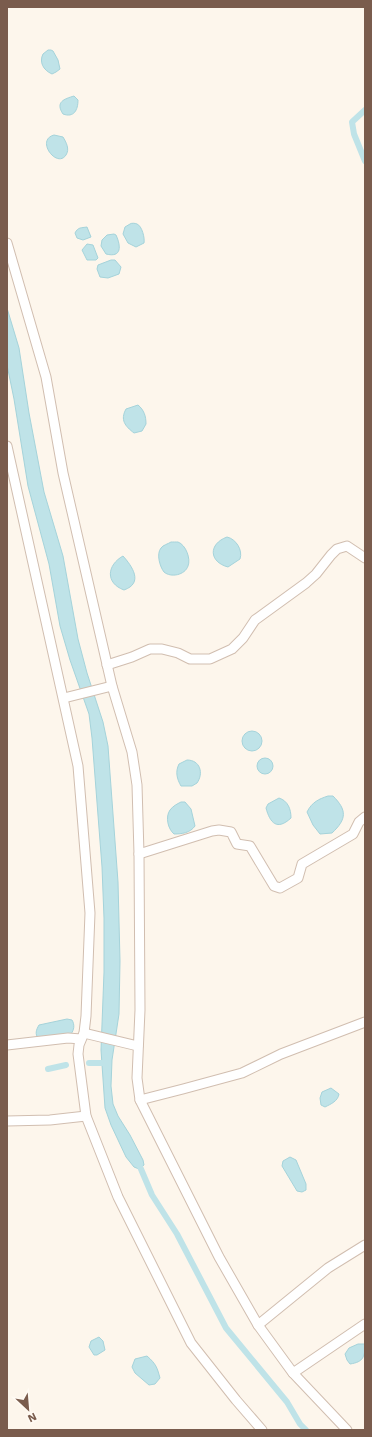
<svg xmlns="http://www.w3.org/2000/svg" width="372" height="1437" font-family="'Work Sans',sans-serif">
	<rect width="100%" height="100%" fill="#fdf6ec"/>
	<g fill="#bfe3e8" stroke="#a5d3da">
		<path d="M48,50H51L53,51L58,60L60,69L56,72L52,74C43,70 39,62 43,54Z"/>
		<path d="M74,96L78,100C78,110 74,118 63,114C55,102 64,99 74,96Z"/>
		<path d="M54,135L63,137C66,142 70,149 66,155C57,169 35,140 54,135Z"/>
		<path d="M130,224C131,223 135,223 137,224C142,226 145,238 144,243L136,247L128,243L123,234L125,227Z"/>
		<path d="M87,227L91,237L83,240L77,238L75,233C78,227 81,228 87,227Z"/>
		<path d="M114,234L116,235C121,246 122,258 106,254L101,246L102,240L107,235Z"/>
		<path d="M87,244L93,245L98,258L96,260H87L82,250Z"/>
		<path d="M111,260H115L121,267L119,274L108,278L100,277L97,269L98,265Z"/>
		<path d="M7,308L19,348L29,413L44,492L63,556L78,639L87,673L103,722L108,746L118,882L120,961L119,1014L112,1060L111,1086L113,1104L118,1116L130,1135L143,1160L144,1165L139,1169L134,1167L126,1157L111,1125L105,1108L101,1050L104,972V918L102,867L92,738L89,714L70,660L60,626L49,564L28,486L14,399L7,365Z"/>
		<path d="M138,405C144,410 146,416 146,424L142,431L134,433C125,426 120,420 126,409Z"/>
		<path d="M227,537C236,539 243,550 240,559L228,567C209,562 208,544 227,537Z"/>
		<path d="M171,542C172,542 177,542 178,542C186,545 191,559 188,566C185,575 171,578 164,572C160,567 156,554 161,548C163,545 168,544 171,542Z"/>
		<path d="M123,556C132,566 144,583 124,590C105,583 107,565 123,556Z"/>
		<circle cx="252" cy="741" r="10"/>
		<circle cx="265" cy="766" r="8"/>
		<path d="M187,760C200,760 204,773 197,783L192,786H181C177,779 175,772 179,764Z"/>
		<path d="M328,796H333C347,810 347,819 332,833L320,834L313,825L307,812C312,802 319,799 328,796Z"/>
		<path d="M279,798C288,801 291,809 291,818C277,831 270,823 266,808L268,804Z"/>
		<path d="M181,802H185L191,809L195,826C190,833 182,834 174,834C168,829 165,817 170,810C173,806 177,804 181,802Z"/>
		<path d="M67,1019L72,1020C75,1025 74,1030 71,1034L38,1038C35,1034 36,1030 39,1025Z"/>
		<path d="M331,1088L339,1094C338,1101 331,1104 325,1107L321,1105L320,1098L322,1092Z"/>
		<path d="M290,1157L296,1160L306,1184V1190L302,1192L297,1191L282,1166L283,1161Z"/>
		<path d="M99,1337L103,1341L105,1350L97,1355H94L89,1347L91,1341Z"/>
		<path d="M358,1344H365C365,1356 364,1362 350,1364L347,1360L345,1354L349,1348Z"/>
		<path d="M147,1356C156,1364 157,1367 160,1378L155,1384L149,1385L135,1373L132,1367L135,1359Z"/>
	</g>
	<g fill="none" stroke-linecap="round" stroke-linejoin="round">
		<g stroke="#bfe3e8" stroke-width="6">
			<path d="M365,110L352,122L354,134L365,161"/>
			<path d="M89,1063H108"/>
			<path d="M48,1069L66,1065"/>
			<path d="M138,1162L152,1195L177,1234L226,1328L287,1402L300,1424L306,1430"/>
		</g>
		<defs>
			<g id="minor">
				<path d="M7,243L46,377L63,473L112,686L132,752L137,785L139,854L140,1010L137,1078L140,1100L219,1257L258,1325L293,1373L347,1430"/>
				<path d="M7,446L78,766L90,913L86,1016L84,1033L79,1045L78,1054L86,1116L118,1197L191,1343L236,1400L262,1430"/>
				<path d="M107,665L132,657L150,649H162L178,653L190,659H210L232,649L243,638L255,620L306,583L316,574L331,555L337,549L347,546L365,558"/>
				<path d="M64,698L112,686"/>
				<path d="M139,854L212,831L219,830L231,832L237,844L250,846L274,886L280,888L298,878L302,864L353,834L359,822L365,817"/>
				<path d="M84,1033L138,1046"/>
				<path d="M7,1045L68,1038L81,1039"/>
				<path d="M140,1100L183,1089L242,1073L281,1054L365,1022"/>
				<path d="M7,1121L50,1120L86,1116"/>
				<path d="M258,1325L328,1268L365,1245"/>
				<path d="M293,1373L365,1324"/>
			</g>
		</defs>
		<use href="#minor" stroke="#d1beb0" stroke-width="11"/>
		<use href="#minor" stroke="#fff" stroke-width="9"/>
	</g>
	<rect width="372" height="1437" fill="none" stroke="#7a5c4d" stroke-width="16"/>
	<g transform="translate(28 1409) rotate(154)" stroke="#fffaf3" stroke-width="3" paint-order="stroke">
	<path d="M0-3L7 15L0 10L-7 15Z" fill="#7a5c4d"/>
	<text y="-6" font-size="11" font-weight="bold" text-anchor="middle" fill="#7a5c4d">N</text>
	</g>
</svg>
